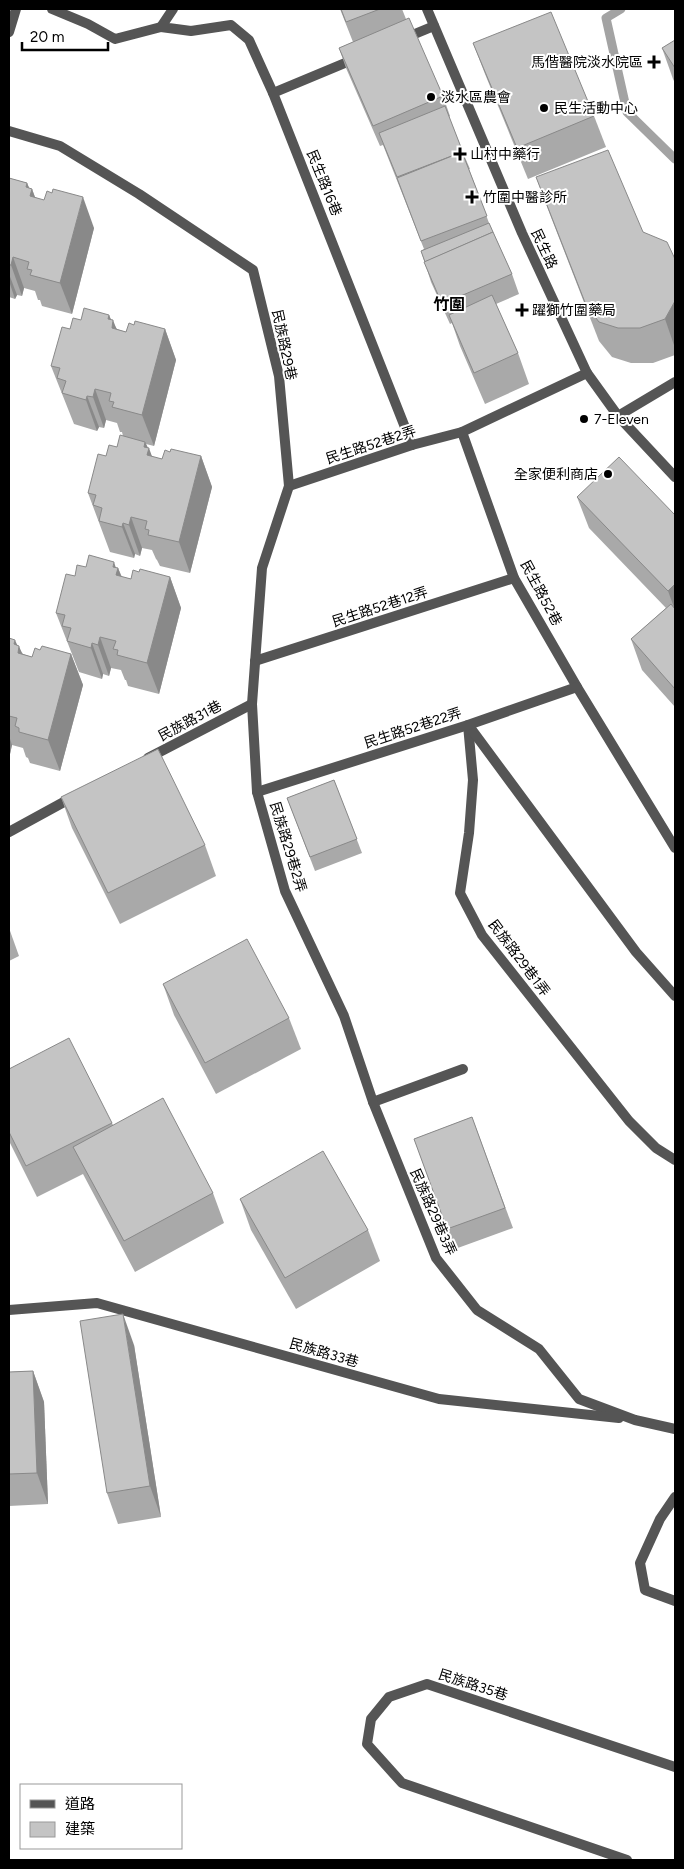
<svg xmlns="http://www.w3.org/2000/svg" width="684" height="1869" font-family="Figtree,'Noto Sans TC',sans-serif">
	<rect width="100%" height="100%" fill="#fff"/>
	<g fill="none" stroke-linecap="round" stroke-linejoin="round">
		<path stroke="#a3a3a3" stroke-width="9" d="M621,9L606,18L627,112L675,159"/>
		<g stroke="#555" stroke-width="10">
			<path d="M52,9L88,24L115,39L161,27"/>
			<path d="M173,9L161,27L191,31L231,25L249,40L273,93"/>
			<path d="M9,32L16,9"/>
			<path d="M405,38L434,26"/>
			<path d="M357,58L273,93L412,445"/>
			<path d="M587,373L462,432L514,578L577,687L675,848"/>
			<path d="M289,486L412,445L462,432"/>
			<path d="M255,661L514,578"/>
			<path d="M468,725L473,780L469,833L460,893L482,935L629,1121L656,1148L675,1160"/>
			<path d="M469,726L636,952L675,996"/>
			<path d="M257,792L468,725L577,687"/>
			<path d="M373,1102L463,1069"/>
			<path d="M675,1497L660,1519L640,1563L645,1590L675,1601"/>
			<path d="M627,1860L402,1783L367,1744L371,1719L389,1697L427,1684L675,1767"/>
		</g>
		<g stroke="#555" stroke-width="10">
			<path d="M427,9L522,233L587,373L618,416L675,477"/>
			<path d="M9,131L60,146L139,194L253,270L279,376L289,486L262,568L252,704L257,792L285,891L344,1016L373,1102L436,1258L477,1310L539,1349L579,1399L635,1420L675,1429"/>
			<path d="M618,416L675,382"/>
			<path d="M148,758L252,704"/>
			<path d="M9,832L73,797"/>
			<path d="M9,1310L97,1303L439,1399L619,1418"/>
		</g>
	</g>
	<g fill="#a9a9a9">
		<path d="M340,9H402L406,19L443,96L450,116L449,117L464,155L470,169H469L489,223L512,274L519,294L496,304L518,353L529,384L485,404L460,346L452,323L450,324L431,282L421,251L424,249L383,145L380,146L346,68L339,48L353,42Z"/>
		<path d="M675,40V83L673,79L662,48Z"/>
		<path d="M473,43L594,116L606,147L528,179L485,74Z"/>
		<path d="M536,177L643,232L675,259V355L653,363H631L612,357L599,341L549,212Z"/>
		<path d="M9,178L27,183L29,188L32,189L35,197L94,228L72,314L42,306L40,300H38L35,291L24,288L22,296L17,295L15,299L9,297Z"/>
		<path d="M109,315L111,320L117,329L126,332L134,325L165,329L176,360L154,446L146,444L152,457L162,459L170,452L201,456L212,487L190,573L160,566L157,560L156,559L152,550L142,548L140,556L135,554L134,558L110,552L88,493L106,456L117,447L123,436L122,432H120L117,423L106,420L104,428L99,427L97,431L74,424L51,366L70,329L81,320Z"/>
		<path d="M577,497L675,515V707L642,670L631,639L666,608L589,528Z"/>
		<path d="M86,567L118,568L122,577L131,579L139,572L170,577L181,608L159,694L128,686L126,680H125L121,670L111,668L109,676L103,674L102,679L79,672L56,613L75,576Z"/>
		<path d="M9,638L17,645L23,654L32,657L40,650L71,654L83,685L60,771L30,763L28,758L26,757L23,748L12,745L10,754L9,753Z"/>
		<path d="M334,780L362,853L315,871L287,798Z"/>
		<path d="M61,797L205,845L216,876L120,924L72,828Z"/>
		<path d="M9,928L19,956L9,961Z"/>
		<path d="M163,984L289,1018L301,1049L216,1094L174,1015Z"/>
		<path d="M9,1066L10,1068L112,1123L113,1125L213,1193L224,1223L135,1272L83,1174L37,1197L9,1141Z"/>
		<path d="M472,1117L513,1228L455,1249L414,1139Z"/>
		<path d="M240,1199L368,1230L380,1261L296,1309L251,1230Z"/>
		<path d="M134,1345L161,1517L118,1524L107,1493Z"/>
		<path d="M33,1371L44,1402L48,1504L9,1506V1372Z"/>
	</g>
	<g fill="#898989">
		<path d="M27,183L31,192L32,189L43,220L41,227L26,187Z"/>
		<path d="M83,197L94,228L72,314L60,283Z"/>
		<path d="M13,257L24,288L22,296L11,265Z"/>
		<path d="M9,274L17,295L15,299L9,281Z"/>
		<path d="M675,301V348L665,319Z"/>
		<path d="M109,315L113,324V320L125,351L123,359L108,319Z"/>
		<path d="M165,329L176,360L154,446L142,415Z"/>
		<path d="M95,389L106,420L104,428L93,397Z"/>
		<path d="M87,396L99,427L97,431L86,400Z"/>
		<path d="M145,442L149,450V448L160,479L159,486L144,447Z"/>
		<path d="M201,456L212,487L190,573L179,542Z"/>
		<path d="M131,517L142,548L140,556L129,525Z"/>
		<path d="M123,523L135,554L134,558L122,527Z"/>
		<path d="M114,562L117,571L118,568L130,599L127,606L113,567Z"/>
		<path d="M170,577L181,608L159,694L147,663Z"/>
		<path d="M675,584V610L668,591Z"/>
		<path d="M100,637L111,668L109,676L98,645Z"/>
		<path d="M15,640L19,649V646L31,676L29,684L14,644Z"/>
		<path d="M92,643L103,674L102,679L91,648Z"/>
		<path d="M71,654L83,685L60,771L48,740Z"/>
		<path d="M9,736L12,745L10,754L9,750Z"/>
		<path d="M123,1314L134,1345L161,1517L150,1486Z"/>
		<path d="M33,1371L44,1402L48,1504L37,1473Z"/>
	</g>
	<g fill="#c4c4c4" stroke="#898989">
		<path d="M341,9H380L346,22Z"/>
		<path d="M551,12L594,116L517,148L473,43Z"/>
		<path d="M409,18L443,96L373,126L339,48Z"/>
		<path d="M675,40V68L662,48Z"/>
		<path d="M445,106L464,155H463L462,152L397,177L379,133Z"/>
		<path d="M608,150L643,232L667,242L675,259V301L665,319L640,328H618L599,322L586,305L536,177Z"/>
		<path d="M462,152L487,216L421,241L397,178Z"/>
		<path d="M9,178L27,183L26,187L32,189L30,196L44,200L47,191L52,193L53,189L83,197L60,283L30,275L32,270L27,269L29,262L13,257L11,265H9Z"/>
		<path d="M489,223L493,232L425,262L421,251Z"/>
		<path d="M493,232L512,274L442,304L424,262Z"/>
		<path d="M492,295L518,353L474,373L449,315Z"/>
		<path d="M84,308L109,315L108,319L113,320L112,328L126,332L129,323L134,325L135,321L165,329L142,415L112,407L114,402L109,401L111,393L95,389L93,397L87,396L86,400L62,393L66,381L57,378L60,368L51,366L62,327L70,329L73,318L81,320Z"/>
		<path d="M120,435L145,442L144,447L149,448L147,455L162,459L165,450L170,452L171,449L201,456L179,542L148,535L149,530L145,529L147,521L131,517L129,525L123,523L122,527L99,521L102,508L93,505L96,495L88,493L98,454L106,456L109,445L117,447Z"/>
		<path d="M619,457L675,515V584L668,591L577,497Z"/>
		<path d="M89,555L114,562L113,567L118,568L116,575L131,579L133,570L139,572L140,569L170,577L147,663L117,655L118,650L113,649L116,641L100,637L98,645L92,643L91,648L67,641L71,628L62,626L65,615L56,613L66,574L75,576L77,565L86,567Z"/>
		<path d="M671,604L675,609V689L631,639Z"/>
		<path d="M9,638L15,640L14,644L19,646L18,653L32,657L35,648L40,650L42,646L71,654L48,740L19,732V728L15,726L17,718L9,716Z"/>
		<path d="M158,749L205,845L108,893L61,797Z"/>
		<path d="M334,780L357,839L310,857L287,798Z"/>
		<path d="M247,939L289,1018L205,1063L163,984Z"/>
		<path d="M69,1038L112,1123L26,1166L9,1132V1069Z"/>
		<path d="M163,1098L213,1193L124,1241L73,1147Z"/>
		<path d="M472,1117L505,1208L447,1229L414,1139Z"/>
		<path d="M323,1151L368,1230L285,1278L240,1199Z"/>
		<path d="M123,1314L150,1486L107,1493L80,1321Z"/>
		<path d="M33,1371L37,1473L9,1474V1372Z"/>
	</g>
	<g fill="#000" stroke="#fff" stroke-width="2">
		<path d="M651.5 54.5h5v5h5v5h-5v5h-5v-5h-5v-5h5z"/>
		<circle cx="431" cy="97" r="5"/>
		<circle cx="544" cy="108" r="5"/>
		<path d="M457.5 146.5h5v5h5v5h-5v5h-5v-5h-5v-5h5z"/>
		<path d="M469.5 189.5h5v5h5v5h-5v5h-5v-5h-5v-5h5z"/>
		<path d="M519.5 302.5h5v5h5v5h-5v5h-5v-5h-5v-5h5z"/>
		<circle cx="584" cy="419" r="5"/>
		<circle cx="608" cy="474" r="5"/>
	</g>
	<g text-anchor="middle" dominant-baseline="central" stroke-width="4" stroke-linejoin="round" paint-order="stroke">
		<g font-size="14" fill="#000" stroke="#fff" text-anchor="start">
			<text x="643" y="62" text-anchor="end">馬偕醫院淡水院區</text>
			<text x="441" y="97">淡水區農會</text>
			<text x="554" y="108">民生活動中心</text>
			<text x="470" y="154">山村中藥行</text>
			<text x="483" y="197">竹圍中醫診所</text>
			<text x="532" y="310">躍獅竹圍藥局</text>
			<text x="594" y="419">7-Eleven</text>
			<text x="598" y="474" text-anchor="end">全家便利商店</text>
		</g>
		<g font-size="14" fill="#000" stroke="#fff">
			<text transform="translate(324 183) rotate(68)">民生路16巷</text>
			<text transform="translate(544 249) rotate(65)">民生路</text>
			<text transform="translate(284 345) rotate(78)">民族路29巷</text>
			<text transform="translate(371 445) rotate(-18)">民生路52巷2弄</text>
			<text transform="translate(541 593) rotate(62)">民生路52巷</text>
			<text transform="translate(380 607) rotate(-18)">民生路52巷12弄</text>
			<text transform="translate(190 721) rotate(-28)">民族路31巷</text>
			<text transform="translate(413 728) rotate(-18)">民生路52巷22弄</text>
			<text transform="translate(288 847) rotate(73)">民族路29巷2弄</text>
			<text transform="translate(519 958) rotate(53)">民族路29巷1弄</text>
			<text transform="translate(433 1212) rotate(66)">民族路29巷3弄</text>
			<text transform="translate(324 1353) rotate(16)">民族路33巷</text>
			<text transform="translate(473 1685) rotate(18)">民族路35巷</text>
		</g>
		<g font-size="16" font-weight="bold" fill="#000" stroke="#fff">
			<text x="449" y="304">竹圍</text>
		</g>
	</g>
	<rect width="684" height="1869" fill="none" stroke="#000000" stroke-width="20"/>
	<rect x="20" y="1784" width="162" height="65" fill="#ffffff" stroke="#999999"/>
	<rect x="30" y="1800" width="25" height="8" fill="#555555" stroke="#999999"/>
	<text x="65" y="1809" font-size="15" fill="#000000">道路</text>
	<rect x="30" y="1822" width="25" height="15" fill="#c4c4c4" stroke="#999999"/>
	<text x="65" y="1834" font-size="15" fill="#000000">建築</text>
	<path d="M22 42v8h86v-8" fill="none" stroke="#000000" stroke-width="2.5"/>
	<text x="30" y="42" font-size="15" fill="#000000" stroke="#ffffff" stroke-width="4" paint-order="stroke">20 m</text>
</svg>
